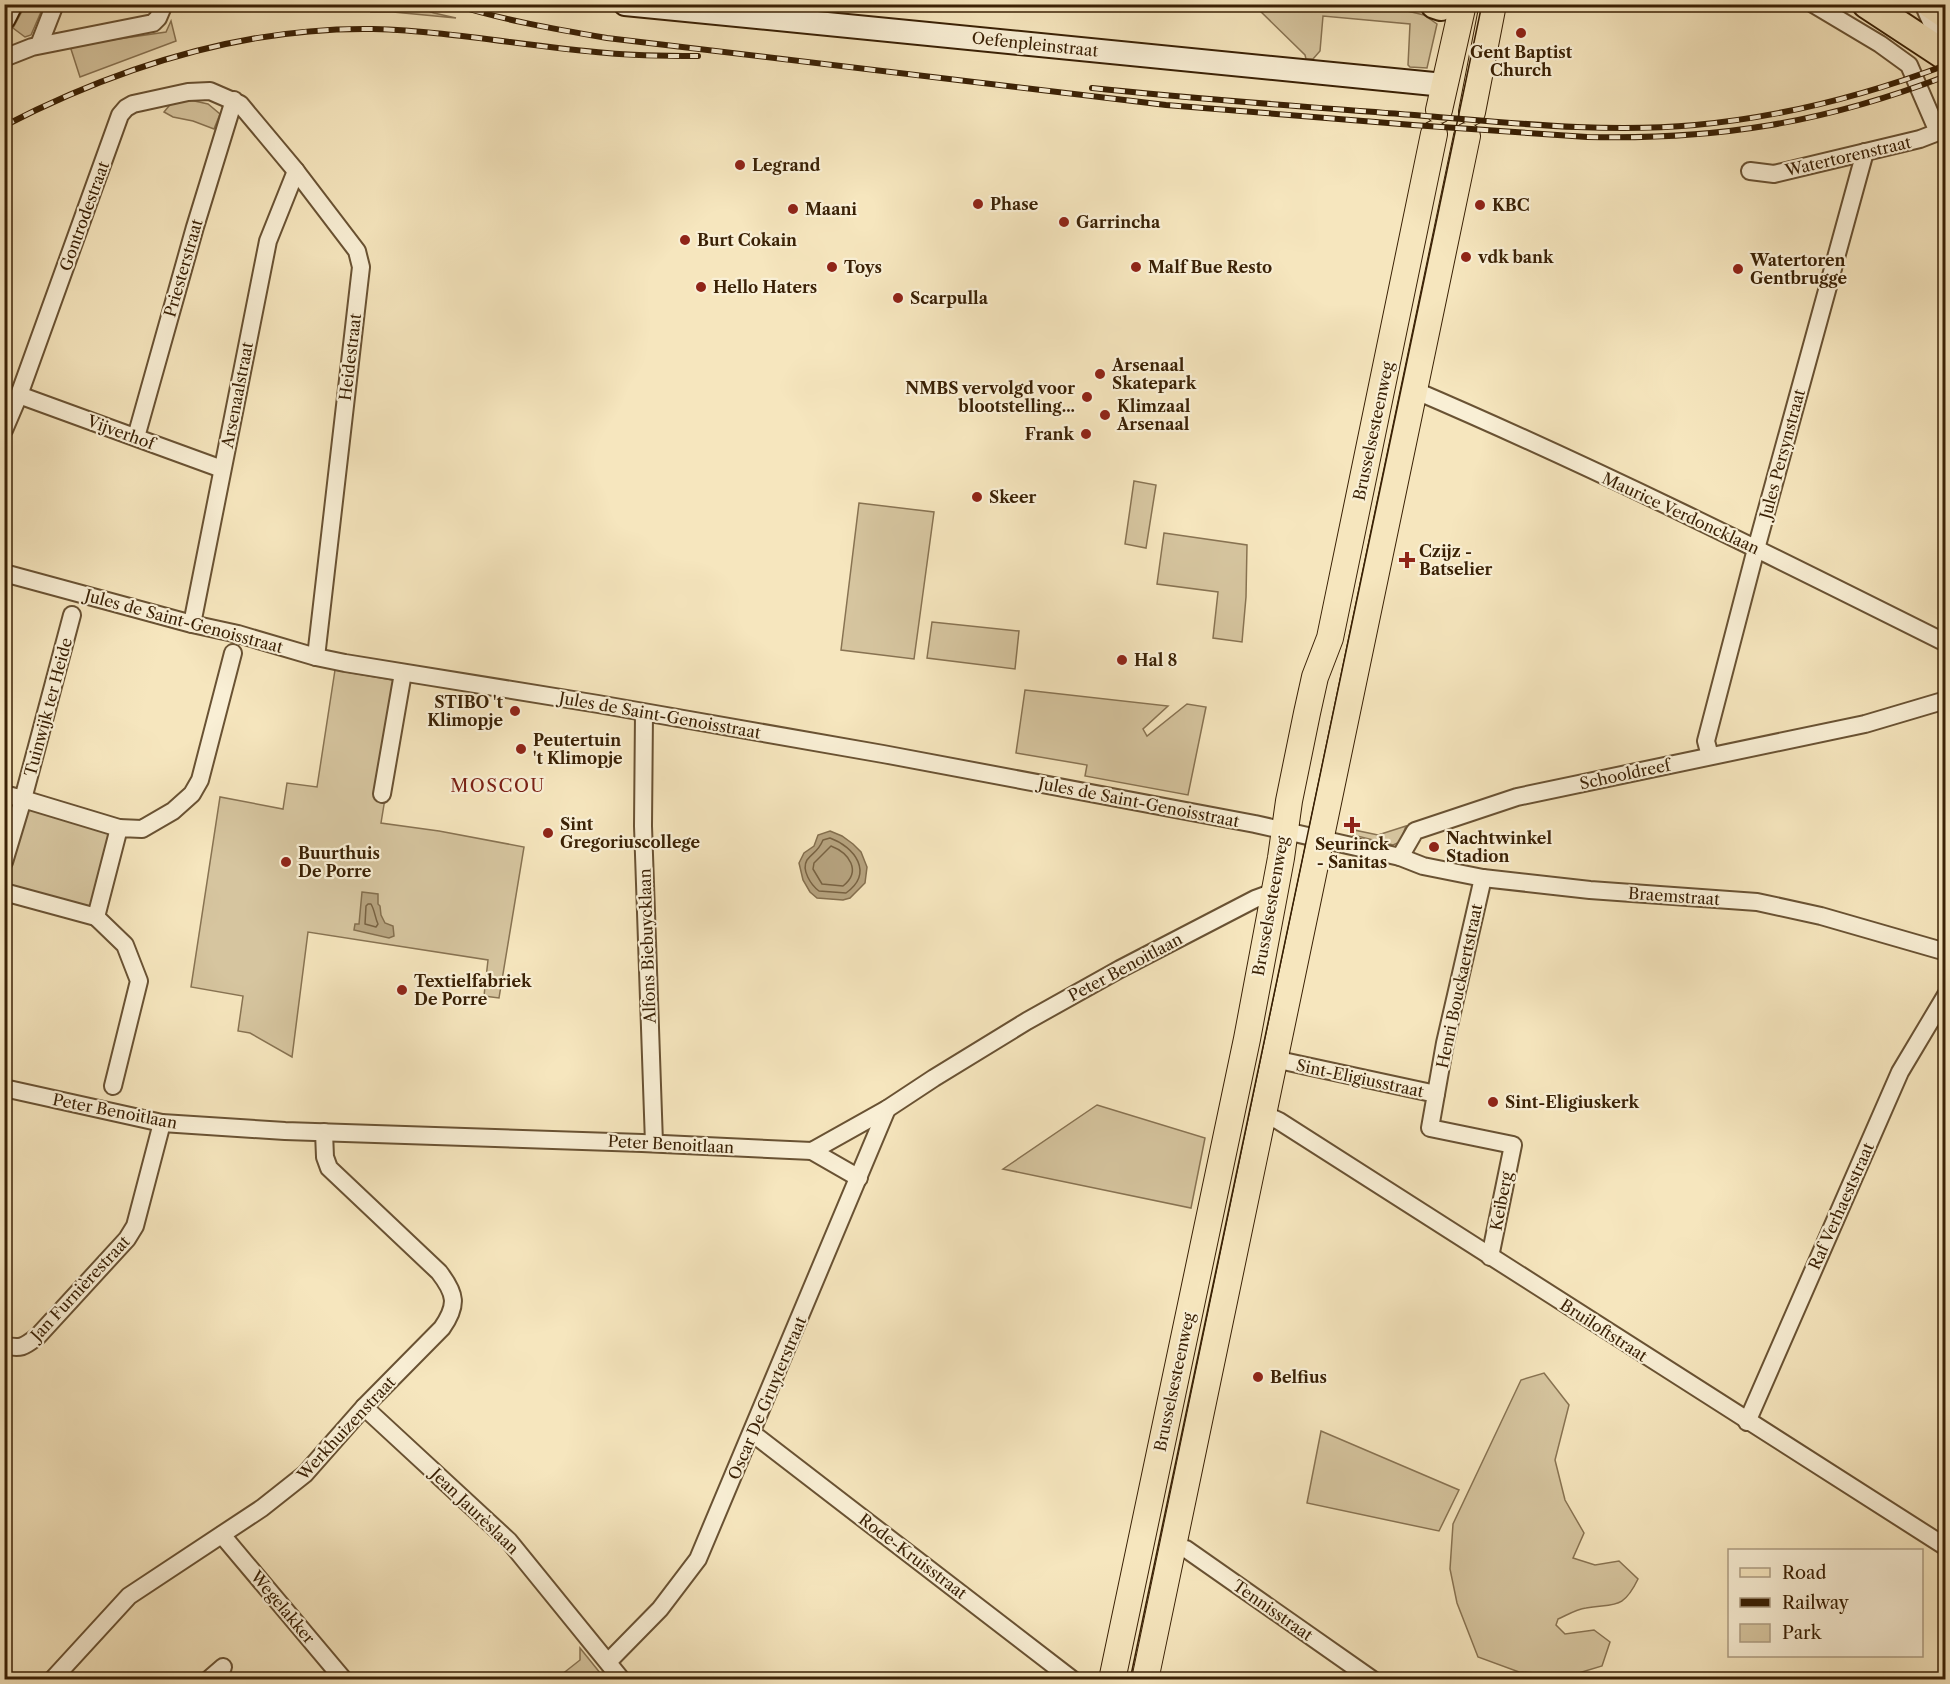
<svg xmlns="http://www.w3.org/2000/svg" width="1950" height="1684" font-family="'Libre Caslon Text',serif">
	<rect width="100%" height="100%" fill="#f6e6be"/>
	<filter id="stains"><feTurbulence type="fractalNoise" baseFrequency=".00333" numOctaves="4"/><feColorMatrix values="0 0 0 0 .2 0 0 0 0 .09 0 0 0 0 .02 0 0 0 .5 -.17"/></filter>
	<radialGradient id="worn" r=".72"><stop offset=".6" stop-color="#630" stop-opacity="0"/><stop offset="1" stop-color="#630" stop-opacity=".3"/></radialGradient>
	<g fill="#d6c59f" stroke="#887352" stroke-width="1.5">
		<path d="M26,4L44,5L31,35L25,37L13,28Z"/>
		<path d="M373,5H411L434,13L456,18L393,12H371Z"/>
		<path d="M1254,5H1382L1424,15L1437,24L1427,68L1410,67L1408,65L1410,24L1323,16L1320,51L1313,59H1306L1305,55Z"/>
		<path d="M171,21L176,41L80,77L70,46L166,32Z"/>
		<path d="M190,100L208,104L220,114L214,129L193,121L173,117L164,112L173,101Z"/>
		<path d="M1134,481L1156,485L1146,548L1125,544Z"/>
		<path d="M859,503L934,512L914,659L841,650Z"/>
		<path d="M1164,533L1247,545L1246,597L1242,642L1213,638L1218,592L1157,584Z"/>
		<path d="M932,622L1019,631L1015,669L927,658Z"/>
		<path d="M335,670L404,682L381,823L439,831L524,847L499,998L484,996L488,960L308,932L292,1057L250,1033L238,1031L243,996L191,987L220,797L283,809L287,783L317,787Z"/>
		<path d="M1025,690L1168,706L1143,729L1147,736L1187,704L1206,707L1188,795L1085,776L1087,765L1016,753Z"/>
		<path d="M24,807L111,832L92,913L5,889L4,874Z"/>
		<path d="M1406,826L1400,842L1393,845L1353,835L1354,830L1378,835Z"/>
		<path d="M1097,1105L1205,1138L1191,1208L1003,1169Z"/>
		<path d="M1544,1373L1569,1405L1555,1460L1565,1500L1584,1533L1573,1558L1595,1565L1619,1561L1638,1579C1623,1610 1615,1603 1586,1608C1577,1609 1567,1615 1558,1619L1556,1625L1565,1634L1594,1630L1610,1642L1602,1666L1572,1675L1519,1672L1478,1657L1457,1603L1450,1569L1453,1524L1521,1380Z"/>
		<path d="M1321,1431L1459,1490L1439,1531L1307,1503Z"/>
		<path d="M580,1648L605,1679H556L580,1660Z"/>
	</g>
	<g fill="#b6a37f" stroke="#846f4e" stroke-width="1.5">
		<path d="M830,831L842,836L853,844L861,852L867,867L865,883L850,898L843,900L817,898L810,892L803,880L799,863L804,853L814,846L818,835Z"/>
		<path d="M362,892L378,894V904L380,906L381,915L385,923L393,926L394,936L389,938L354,930L355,924H359Z"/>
	</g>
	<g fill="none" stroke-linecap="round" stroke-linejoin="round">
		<g stroke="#786242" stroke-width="1.5">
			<path d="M830,838C855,847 874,873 846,893L819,891C811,885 801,870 807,860C813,852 818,852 823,840Z"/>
			<path d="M831,846C849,853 862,871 843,886L822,884L813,869L814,863Z"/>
			<path d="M368,904H371C375,911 375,918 378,924L376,927L365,924L366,906Z"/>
		</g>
		<defs>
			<g id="street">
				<path d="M1813,4L1880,44L1909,65L1938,132"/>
				<path d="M1923,4L1945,53"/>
				<path d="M39,45L55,4"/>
				<path d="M4,58L32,47L153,23L158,18L164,4"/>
				<path d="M1750,171L1774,174L1920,139L1946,129"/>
				<path d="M1414,390C1594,467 1770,555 1946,643"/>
				<path d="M19,395L222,469"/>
				<path d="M4,430L19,395L120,115L126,108L133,104L188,92L210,91L240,104L296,171L357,251L361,267L316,657"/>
				<path d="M136,437L195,227L234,100"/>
				<path d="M4,573L192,624L238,634L316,657L345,663L598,704L883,754L1255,824L1400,857L1423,866L1483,878L1590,890L1757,902L1821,916L1946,952"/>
				<path d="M192,624L268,241L296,171"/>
				<path d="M644,713L643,826L654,1143"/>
				<path d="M1710,756L1706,741L1756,549L1865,152"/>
				<path d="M4,794L23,799L72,615"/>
				<path d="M382,794L403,673"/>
				<path d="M1400,857L1415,831L1517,797L1865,724L1946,700"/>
				<path d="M4,862L23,799L119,828"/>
				<path d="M4,892L96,917"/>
				<path d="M1274,1059L1436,1094L1430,1128L1513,1145L1490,1257"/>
				<path d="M113,1086L139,981L125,945L96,917L119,828L142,829L173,811L192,794L200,780L233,653"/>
				<path d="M4,1088L162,1123L285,1131L642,1143L812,1151L887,1109L934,1078L1027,1021L1120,969L1255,899L1274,892"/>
				<path d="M1436,1094L1445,1043L1483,878"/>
				<path d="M1262,1113L1279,1121L1946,1547"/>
				<path d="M812,1151L859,1178"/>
				<path d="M4,1345C21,1350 25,1346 38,1336L127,1239L135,1226L162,1123"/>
				<path d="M364,1407L509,1541L622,1680"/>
				<path d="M1747,1422L1900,1072L1946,995"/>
				<path d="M752,1433L1073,1680"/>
				<path d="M222,1535L344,1680"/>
				<path d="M1172,1546L1186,1549L1373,1680"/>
				<path d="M608,1662L660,1609L698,1559L887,1109"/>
				<path d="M52,1680L129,1596L262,1508L305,1474L364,1407L442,1328C458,1305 456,1294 439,1272L329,1168L325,1157L324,1132"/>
				<path d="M208,1680L223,1667"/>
			</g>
			<g id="secondary">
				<path d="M625,4L1444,85"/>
				<path d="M4,18L11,4"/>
			</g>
			<g id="primary">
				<path d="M1439,110L1463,4"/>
				<path d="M1472,112L1493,4"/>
				<path d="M1112,1680L1247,1039L1281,858L1289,801L1307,713L1315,677L1330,638L1434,134"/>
				<path d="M1145,1680L1467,136"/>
			</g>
			<g id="highway">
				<path d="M1435,4L1441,6"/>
				<path d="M1867,4L1946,56"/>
				<path d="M1931,4L1946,14"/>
			</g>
		</defs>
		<use href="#street" stroke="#695233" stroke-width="20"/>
		<use href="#secondary" stroke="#3a2105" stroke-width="26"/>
		<use href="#primary" stroke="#3a2105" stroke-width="28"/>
		<use href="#highway" stroke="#3a2105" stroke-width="32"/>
		<use href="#street" stroke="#f9efd5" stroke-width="16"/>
		<use href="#secondary" stroke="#f9efd5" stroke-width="22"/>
		<use href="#primary" stroke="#f6e6be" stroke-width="26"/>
		<use href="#highway" stroke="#f6e6be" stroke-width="28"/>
		<path stroke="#3a2105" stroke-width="1.5" d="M1130,1680L1482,4"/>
		<defs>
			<g id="rail">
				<path d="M452,4C503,20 554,29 607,38L1166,105L1413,125L1587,137C1717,140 1824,123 1946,76"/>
				<path d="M1092,88C1195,99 1297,106 1400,114C1496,121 1598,134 1695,125C1782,117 1864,96 1946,65"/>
				<path d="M4,126C118,67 244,27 373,29C452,31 529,47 607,53C637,56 667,56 698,56"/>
			</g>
		</defs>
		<use href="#rail" stroke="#3a2105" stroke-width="6"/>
		<use href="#rail" stroke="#f9efd5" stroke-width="4" stroke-dasharray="11" stroke-linecap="butt"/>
	</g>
	<g fill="#8f2418" stroke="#f9efd5" stroke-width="2">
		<circle cx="1521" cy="33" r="6"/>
		<circle cx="740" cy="165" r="6"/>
		<circle cx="978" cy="204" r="6"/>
		<circle cx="1480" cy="205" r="6"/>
		<circle cx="793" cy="209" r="6"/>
		<circle cx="1064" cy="222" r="6"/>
		<circle cx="685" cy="240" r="6"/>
		<circle cx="1466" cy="257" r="6"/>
		<circle cx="832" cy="267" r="6"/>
		<circle cx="1136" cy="267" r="6"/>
		<circle cx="1738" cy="269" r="6"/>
		<circle cx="701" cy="287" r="6"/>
		<circle cx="898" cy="298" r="6"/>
		<circle cx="1100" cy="374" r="6"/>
		<circle cx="1087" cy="397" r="6"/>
		<circle cx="1105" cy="415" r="6"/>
		<circle cx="1086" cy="434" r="6"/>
		<circle cx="977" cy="497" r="6"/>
		<path d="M1404 551h6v6h6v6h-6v6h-6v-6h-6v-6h6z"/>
		<circle cx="1122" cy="660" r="6"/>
		<circle cx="515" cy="711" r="6"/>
		<circle cx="521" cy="749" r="6"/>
		<path d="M1349 816h6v6h6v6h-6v6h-6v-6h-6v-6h6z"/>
		<circle cx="548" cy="833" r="6"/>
		<circle cx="1434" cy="847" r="6"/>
		<circle cx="286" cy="862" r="6"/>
		<circle cx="402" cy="990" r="6"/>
		<circle cx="1493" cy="1102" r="6"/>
		<circle cx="1258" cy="1377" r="6"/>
	</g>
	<g text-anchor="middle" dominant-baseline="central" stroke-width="4.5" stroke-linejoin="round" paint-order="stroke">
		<g font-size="16" fill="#3a2105" stroke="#f9efd5">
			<text transform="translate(1035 44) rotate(6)">Oefenpleinstraat</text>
			<text transform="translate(1848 156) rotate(-13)">Watertorenstraat</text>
			<text transform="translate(84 216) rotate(-70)">Gontrodestraat</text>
			<text transform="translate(183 268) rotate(-74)">Priesterstraat</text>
			<text transform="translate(350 357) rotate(-83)">Heidestraat</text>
			<text transform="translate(237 395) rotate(-79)">Arsenaalstraat</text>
			<text transform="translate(1373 431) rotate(-78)">Brusselsesteenweg</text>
			<text transform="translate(121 432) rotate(20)">Vijverhof</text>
			<text transform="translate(1782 454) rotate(-75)">Jules Persynstraat</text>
			<text transform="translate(1681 513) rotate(25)">Maurice Verdoncklaan</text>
			<text transform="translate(184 621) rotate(15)">Jules de Saint-Genoisstraat</text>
			<text transform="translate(48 707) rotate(-75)">Tuinwijk ter Heide</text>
			<text transform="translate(660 715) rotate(10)">Jules de Saint-Genoisstraat</text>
			<text transform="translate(1625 774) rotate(-12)">Schooldreef</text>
			<text transform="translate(1139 802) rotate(11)">Jules de Saint-Genoisstraat</text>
			<text transform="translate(1674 896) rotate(4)">Braemstraat</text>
			<text transform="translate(1270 906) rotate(-80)">Brusselsesteenweg</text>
			<text transform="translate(647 946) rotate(-92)">Alfons Biebuycklaan</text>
			<text transform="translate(1125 967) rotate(-28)">Peter Benoitlaan</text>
			<text transform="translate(1459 986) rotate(-78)">Henri Bouckaertstraat</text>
			<text transform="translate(1360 1078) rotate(12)">Sint-Eligiusstraat</text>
			<text transform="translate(115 1111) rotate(11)">Peter Benoitlaan</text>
			<text transform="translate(671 1144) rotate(3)">Peter Benoitlaan</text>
			<text transform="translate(1501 1201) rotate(-79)">Keiberg</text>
			<text transform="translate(1841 1206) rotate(-66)">Raf Verhaeststraat</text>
			<text transform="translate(80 1288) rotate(-47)">Jan Furnièrestraat</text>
			<text transform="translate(1604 1330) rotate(33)">Bruiloftstraat</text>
			<text transform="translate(1174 1382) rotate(-78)">Brusselsesteenweg</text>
			<text transform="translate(767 1398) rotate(-67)">Oscar De Gruyterstraat</text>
			<text transform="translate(346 1428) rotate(-47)">Werkhuizenstraat</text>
			<text transform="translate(475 1511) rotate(44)">Jean Jaurèslaan</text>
			<text transform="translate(913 1556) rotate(37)">Rode-Kruisstraat</text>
			<text transform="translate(283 1607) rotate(50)">Wegelakker</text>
			<text transform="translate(1273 1610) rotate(35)">Tennisstraat</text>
		</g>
		<g font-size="16" font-weight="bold" fill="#3a2105" stroke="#f9efd5" text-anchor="start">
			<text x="1521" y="52" text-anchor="middle">Gent Baptist<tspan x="1521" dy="18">Church</tspan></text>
			<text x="752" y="165">Legrand</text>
			<text x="990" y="204">Phase</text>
			<text x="1492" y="205">KBC</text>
			<text x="805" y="209">Maani</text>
			<text x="1076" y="222">Garrincha</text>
			<text x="697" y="240">Burt Cokain</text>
			<text x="1478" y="257">vdk bank</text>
			<text x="1750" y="260">Watertoren<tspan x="1750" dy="18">Gentbrugge</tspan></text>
			<text x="844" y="267">Toys</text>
			<text x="1148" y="267">Malf Bue Resto</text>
			<text x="713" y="287">Hello Haters</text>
			<text x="910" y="298">Scarpulla</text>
			<text x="1112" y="365">Arsenaal<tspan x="1112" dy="18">Skatepark</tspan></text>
			<text x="1075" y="388" text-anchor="end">NMBS vervolgd voor<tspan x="1075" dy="18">blootstelling...</tspan></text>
			<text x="1117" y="406">Klimzaal<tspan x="1117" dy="18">Arsenaal</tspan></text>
			<text x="1074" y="434" text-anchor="end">Frank</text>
			<text x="989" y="497">Skeer</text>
			<text x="1419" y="551">Czijz -<tspan x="1419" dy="18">Batselier</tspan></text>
			<text x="1134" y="660">Hal 8</text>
			<text x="503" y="702" text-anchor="end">STIBO 't<tspan x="503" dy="18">Klimopje</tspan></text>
			<text x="533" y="740">Peutertuin<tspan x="533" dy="18">'t Klimopje</tspan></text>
			<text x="560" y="824">Sint<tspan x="560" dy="18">Gregoriuscollege</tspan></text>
			<text x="1446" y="838">Nachtwinkel<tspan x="1446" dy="18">Stadion</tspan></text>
			<text x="1352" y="844" text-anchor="middle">Seurinck<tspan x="1352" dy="18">- Sanitas</tspan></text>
			<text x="298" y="853">Buurthuis<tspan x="298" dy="18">De Porre</tspan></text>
			<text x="414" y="981">Textielfabriek<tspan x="414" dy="18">De Porre</tspan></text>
			<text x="1505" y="1102">Sint-Eligiuskerk</text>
			<text x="1270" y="1377">Belfius</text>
		</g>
		<g font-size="18" letter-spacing="1.5" fill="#7a1f14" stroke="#f9efd5">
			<text x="498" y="786">MOSCOU</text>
		</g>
	</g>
	<rect width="1950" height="1684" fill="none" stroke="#f6e6be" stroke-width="24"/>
	<rect x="6" y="6" width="1938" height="1672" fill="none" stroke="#3a2105" stroke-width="3"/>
	<rect x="12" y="12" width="1926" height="1660" fill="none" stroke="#3a2105" stroke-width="1.5"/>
	<rect x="1728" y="1549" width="195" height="108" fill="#f9efd5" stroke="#ad9d82" stroke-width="1.5"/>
	<rect x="1740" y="1568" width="30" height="9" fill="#f6e6be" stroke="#ad9d82" stroke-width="1.5"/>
	<text x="1782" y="1579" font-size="18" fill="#3a2105">Road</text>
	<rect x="1740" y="1598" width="30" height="9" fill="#3a2105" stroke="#ad9d82" stroke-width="1.5"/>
	<text x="1782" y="1609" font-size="18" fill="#3a2105">Railway</text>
	<rect x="1740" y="1624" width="30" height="18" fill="#d6c59f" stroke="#ad9d82" stroke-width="1.5"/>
	<text x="1782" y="1639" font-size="18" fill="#3a2105">Park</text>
	<rect width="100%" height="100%" filter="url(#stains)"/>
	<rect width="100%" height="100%" fill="url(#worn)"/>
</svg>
